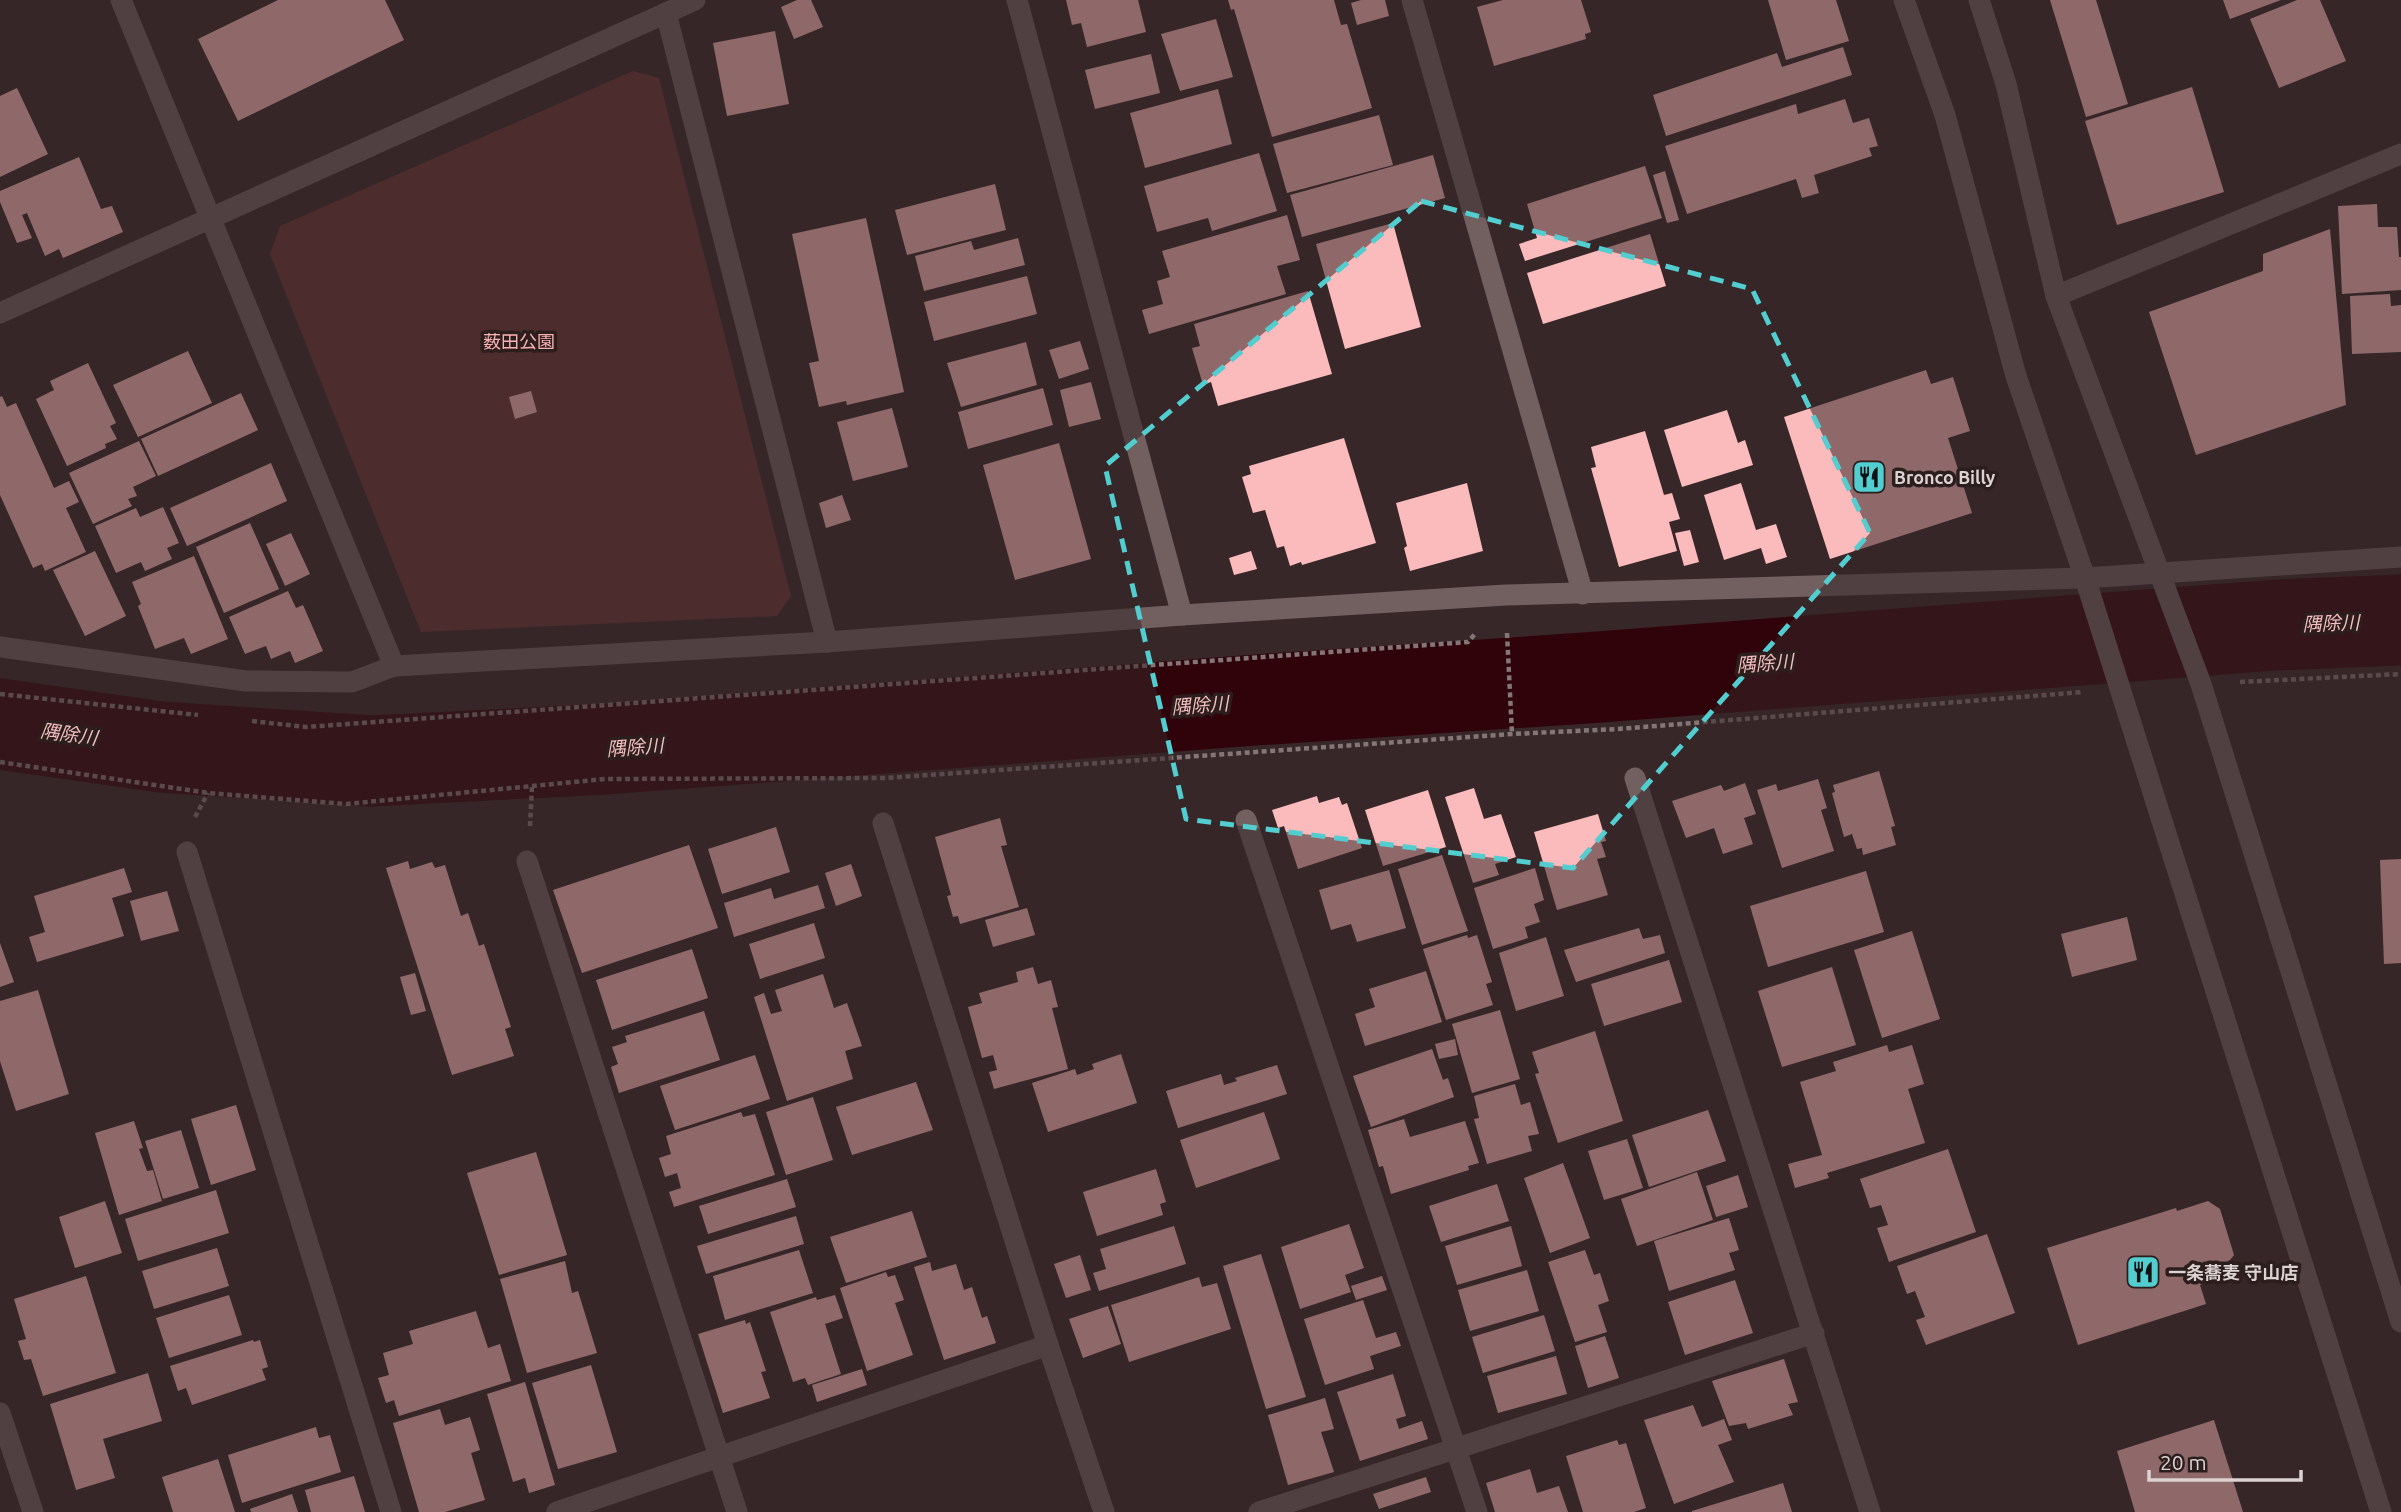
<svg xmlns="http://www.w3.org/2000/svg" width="2401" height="1512" font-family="Ubuntu,'Noto Sans JP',sans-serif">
	<rect width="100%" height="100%" fill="#372728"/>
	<path fill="#683437" d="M633,71L659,78L791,596L777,616L421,632L270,254L280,226Z"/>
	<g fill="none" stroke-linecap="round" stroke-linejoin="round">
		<path stroke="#300209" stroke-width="91" d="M0,724L161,747L372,761L607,749L1256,700L1586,678L2276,625L2401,620"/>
	</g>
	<g fill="#fbbabb">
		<path d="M278,0H385L404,40L238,121L198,39Z"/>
		<path d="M797,0H811L823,27L794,39L781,7Z"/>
		<path d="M1066,0H1138L1146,32L1087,47L1081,23L1072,25Z"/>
		<path d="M1228,0H1334L1341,25L1347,24L1372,108L1272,137L1234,9L1231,10Z"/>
		<path d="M1361,0H1385L1389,16L1357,25L1351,3Z"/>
		<path d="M1503,0H1581L1591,32L1585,34L1586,39L1494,66L1477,7Z"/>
		<path d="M1768,0H1836L1849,41L1786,60Z"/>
		<path d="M2050,0H2096L2128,104L2086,117Z"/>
		<path d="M2223,0H2281L2230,19Z"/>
		<path d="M2297,0H2320L2346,61L2279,88L2250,19Z"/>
		<path d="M1216,19L1233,77L1180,91L1161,34Z"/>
		<path d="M775,31L789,104L727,116L713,43Z"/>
		<path d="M1843,47L1852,75L1666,136L1653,95L1777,53L1782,67Z"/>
		<path d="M1151,54L1160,93L1095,109L1085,70Z"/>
		<path d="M2192,87L2224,192L2117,225L2085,121Z"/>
		<path d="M17,88L48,154L0,177V96Z"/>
		<path d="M1218,89L1232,144L1145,168L1130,113Z"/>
		<path d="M1845,99L1853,123L1869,118L1878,146L1869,148L1872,156L1814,175L1819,193L1802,198L1796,179L1687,214L1665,146L1796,104L1798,114Z"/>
		<path d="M1379,115L1393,165L1287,193L1273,144Z"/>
		<path d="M1259,153L1277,211L1212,231L1208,218L1157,232L1144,186Z"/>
		<path d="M1433,155L1445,198L1302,237L1290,195Z"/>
		<path d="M79,157L101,209L112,206L123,232L63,258L59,249L45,256L27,213L22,215L32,238L17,243L0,202V191Z"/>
		<path d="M1645,166L1662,218L1525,261L1519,244L1537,238L1527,204Z"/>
		<path d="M1665,171L1679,220L1667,223L1653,175Z"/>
		<path d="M995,184L1006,230L907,255L895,210Z"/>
		<path d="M2377,204L2378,227H2397L2399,257H2401V290L2342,294L2338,206Z"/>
		<path d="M1287,215L1300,260L1277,266L1286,294L1149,334L1142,310L1163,304L1157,281L1170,277L1162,251Z"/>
		<path d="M866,218L904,392L847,405L846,401L819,407L809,363L819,361L792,234Z"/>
		<path d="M1393,223L1421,327L1345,349L1316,244Z"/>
		<path d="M2330,229L2346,405L2196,455L2149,312L2263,271V254Z"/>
		<path d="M1650,234L1666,286L1543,324L1527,273Z"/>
		<path d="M1018,238L1025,265L924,291L915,256L971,241L974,250Z"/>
		<path d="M1027,276L1037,314L934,341L924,302Z"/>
		<path d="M1308,291L1332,374L1218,406L1211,382L1203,385L1192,348L1200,346L1194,324Z"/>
		<path d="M2390,294L2391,306L2401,305V352L2352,354L2350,296Z"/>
		<path d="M1080,341L1089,369L1059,379L1049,350Z"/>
		<path d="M1026,342L1037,385L961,407L947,363Z"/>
		<path d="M188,351L212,403L138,437L113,385Z"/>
		<path d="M88,363L116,423L110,426L117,439L105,444L106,448L67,466L36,399L54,390L50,381Z"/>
		<path d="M1926,370L1931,384L1953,377L1970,431L1948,438L1972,513L1830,559L1784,417Z"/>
		<path d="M1091,382L1101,419L1069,427L1060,390Z"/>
		<path d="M1043,388L1053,425L968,449L958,412Z"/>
		<path d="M531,391L537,412L515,419L509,397Z"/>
		<path d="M241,393L258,430L158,476L141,439Z"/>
		<path d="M2,396L7,407L16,403L54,488L69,481L79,502L66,508L86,552L45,571L42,564L33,568L0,495V397Z"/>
		<path d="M892,408L908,467L853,481L837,422Z"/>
		<path d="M1727,410L1738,443L1745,440L1753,465L1682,487L1664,430Z"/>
		<path d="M1645,431L1664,495L1672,493L1680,519L1669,522L1677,551L1619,567L1591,468L1596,467L1591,447Z"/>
		<path d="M1344,438L1376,543L1302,565L1301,562L1290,566L1284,546L1277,548L1265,510L1253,513L1242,477L1251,474L1249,466Z"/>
		<path d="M139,441L156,476L133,487L137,496L128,499L132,506L93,524L69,473Z"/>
		<path d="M1059,443L1091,559L1015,580L983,465Z"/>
		<path d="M271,463L287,501L187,546L170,508Z"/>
		<path d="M1467,483L1483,551L1410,571L1404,548L1407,546L1396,503Z"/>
		<path d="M1741,483L1756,530L1776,524L1787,557L1766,564L1761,548L1724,560L1704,495Z"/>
		<path d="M842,495L851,520L826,528L819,503Z"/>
		<path d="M163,507L179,543L167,548L172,559L145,571L141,562L116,573L95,526L136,508L140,517Z"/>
		<path d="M250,523L279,589L224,613L196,547Z"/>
		<path d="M1690,530L1699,562L1684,566L1675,533Z"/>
		<path d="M291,533L310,574L285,586L266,544Z"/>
		<path d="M95,551L126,616L85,636L53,570Z"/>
		<path d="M1251,551L1257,569L1234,575L1229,558Z"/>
		<path d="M194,556L228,639L191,654L184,638L155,649L138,606L141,604L132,582Z"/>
		<path d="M288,591L296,608L303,605L323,651L295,663L290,651L271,659L266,646L245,654L229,617Z"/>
		<path d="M1879,771L1895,826L1891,827L1896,845L1863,855L1862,848L1857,849L1852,834L1844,837L1832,793L1835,792L1833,785Z"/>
		<path d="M1818,779L1827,808L1821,810L1834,851L1782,868L1757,790L1776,784L1778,791Z"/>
		<path d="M1745,783L1756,814L1744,818L1753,844L1723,854L1714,828L1686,838L1672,801L1721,785L1724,791Z"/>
		<path d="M1474,788L1484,819L1501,814L1516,857L1495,864L1499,875L1473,883L1445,797Z"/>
		<path d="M1428,790L1446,847L1383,866L1365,810Z"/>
		<path d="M1317,796L1319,803L1339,797L1342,805L1347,803L1362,848L1298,869L1284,826L1278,828L1272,810Z"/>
		<path d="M1598,814L1606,841L1601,842L1606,857L1597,859L1608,895L1557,910L1534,832Z"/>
		<path d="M1000,818L1007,845L1001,846L1019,907L960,924L958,916L953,917L947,896L951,895L935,837Z"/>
		<path d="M776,827L790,872L722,894L708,849Z"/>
		<path d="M689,845L718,928L582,973L553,890Z"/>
		<path d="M1442,855L1468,931L1422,945L1398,869Z"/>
		<path d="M2401,859V963L2384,964L2380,860Z"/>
		<path d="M408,861L410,869L432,862L435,868L445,865L461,916L468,913L479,946L484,944L511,1027L505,1029L514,1056L452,1075L386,868Z"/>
		<path d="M851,864L862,896L836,906L825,873Z"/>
		<path d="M124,868L132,892L112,898L124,936L37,962L29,937L45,932L34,896Z"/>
		<path d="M1535,868L1544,900L1534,904L1540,922L1525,927L1528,938L1493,949L1474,888Z"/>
		<path d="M1389,870L1406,928L1357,942L1351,924L1331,930L1319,890Z"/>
		<path d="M1866,871L1884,932L1768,967L1750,906Z"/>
		<path d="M818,885L825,908L734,937L724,903L771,888L774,899Z"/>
		<path d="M167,891L179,931L141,941L130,901Z"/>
		<path d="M1027,908L1035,935L993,947L985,920Z"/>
		<path d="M2127,917L2137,960L2072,977L2061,934Z"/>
		<path d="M814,923L825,958L760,979L749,944Z"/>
		<path d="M1639,928L1643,939L1660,935L1665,953L1576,982L1564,950Z"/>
		<path d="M1912,931L1940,1019L1882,1038L1854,950Z"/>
		<path d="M1467,935L1468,938L1477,935L1492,982L1486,984L1493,1005L1446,1020L1423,949Z"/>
		<path d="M1546,937L1564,996L1516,1011L1499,953Z"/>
		<path d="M0,943L14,982L0,987Z"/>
		<path d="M692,949L708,998L612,1030L596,980Z"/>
		<path d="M1669,960L1682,1002L1604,1026L1591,984Z"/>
		<path d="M1033,967L1038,984L1051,980L1058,1007L1052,1008L1068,1069L994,1089L989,1072L997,1070L993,1055L982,1058L968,1007L982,1003L979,993L1018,982L1016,972Z"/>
		<path d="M1832,967L1856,1045L1782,1067L1758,991Z"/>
		<path d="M1426,971L1442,1022L1365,1046L1355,1014L1375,1007L1369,989Z"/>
		<path d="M415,973L426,1011L411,1015L400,977Z"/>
		<path d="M823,974L834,1008L847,1003L862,1046L845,1051L853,1079L787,1101L754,997L764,993L771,1014L782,1011L775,990Z"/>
		<path d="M38,990L69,1094L16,1111L0,1061V1001Z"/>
		<path d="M1500,1010L1520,1079L1472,1093L1452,1024Z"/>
		<path d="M704,1011L720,1060L619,1093L611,1067L618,1064L612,1047L627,1042L625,1036Z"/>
		<path d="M1595,1031L1623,1121L1558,1143L1535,1074L1539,1073L1532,1052Z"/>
		<path d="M1455,1039L1458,1055L1439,1059L1435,1044Z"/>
		<path d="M1887,1045L1889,1052L1912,1045L1924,1084L1908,1089L1925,1143L1827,1173L1829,1178L1795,1188L1788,1164L1822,1155L1800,1082L1836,1071L1833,1062Z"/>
		<path d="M1432,1049L1443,1080L1448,1078L1454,1097L1371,1127L1353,1076Z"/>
		<path d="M1121,1054L1137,1103L1048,1132L1032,1083L1075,1069L1077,1075L1094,1069L1092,1064Z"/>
		<path d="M755,1055L770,1099L675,1130L660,1086Z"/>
		<path d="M1277,1065L1287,1094L1178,1128L1166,1091L1221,1074L1224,1085L1237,1081L1235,1078Z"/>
		<path d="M916,1082L933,1130L852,1155L836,1107Z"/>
		<path d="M1515,1084L1521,1105L1530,1102L1539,1134L1528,1136L1532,1151L1487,1164L1474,1119L1479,1118L1474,1096Z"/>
		<path d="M813,1097L833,1160L786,1175L766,1112Z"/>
		<path d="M236,1105L256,1170L211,1185L191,1119Z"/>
		<path d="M1708,1110L1726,1161L1649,1187L1632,1135Z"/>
		<path d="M741,1112L743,1117L755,1114L775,1175L674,1207L669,1192L681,1188L677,1173L665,1177L659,1158L671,1154L666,1136Z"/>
		<path d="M1264,1112L1280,1159L1196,1188L1180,1140Z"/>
		<path d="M1404,1119L1410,1137L1465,1121L1479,1163L1468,1166L1469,1170L1391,1194L1383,1166L1379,1167L1368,1130Z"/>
		<path d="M134,1121L143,1148L139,1149L147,1171L153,1170L162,1201L119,1215L95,1133Z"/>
		<path d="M181,1130L199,1188L163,1199L145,1141Z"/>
		<path d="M1627,1139L1643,1188L1604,1200L1588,1151Z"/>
		<path d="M1948,1149L1976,1232L1889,1262L1877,1228L1888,1225L1881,1205L1870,1208L1860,1179Z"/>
		<path d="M536,1152L567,1255L499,1275L467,1173Z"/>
		<path d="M1563,1163L1590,1238L1550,1253L1524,1178Z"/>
		<path d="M1156,1169L1166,1202L1160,1204L1163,1215L1097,1236L1083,1192Z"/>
		<path d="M1697,1172L1713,1220L1637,1246L1621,1199Z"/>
		<path d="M1738,1175L1748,1207L1716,1217L1706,1186Z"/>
		<path d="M787,1179L796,1207L708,1234L699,1206Z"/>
		<path d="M1497,1184L1509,1221L1441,1242L1429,1206Z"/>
		<path d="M216,1190L229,1233L138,1261L125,1219Z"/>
		<path d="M105,1201L122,1253L75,1268L59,1217Z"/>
		<path d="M2208,1201L2220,1209L2234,1255L2214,1280L2200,1285L2206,1304L2078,1345L2047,1248L2176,1208L2177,1211Z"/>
		<path d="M912,1211L927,1257L846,1283L830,1237Z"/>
		<path d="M796,1216L804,1244L706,1274L697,1246Z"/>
		<path d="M1729,1218L1739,1250L1729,1253L1735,1270L1669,1291L1654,1241Z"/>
		<path d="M1349,1224L1364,1268L1345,1275L1351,1292L1300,1309L1281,1247Z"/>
		<path d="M1174,1226L1186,1264L1099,1291L1093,1273L1106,1269L1100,1249Z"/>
		<path d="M1511,1226L1522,1266L1457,1285L1445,1246Z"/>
		<path d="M1987,1234L2015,1313L1926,1345L1916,1320L1925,1317L1915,1291L1907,1294L1897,1266Z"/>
		<path d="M217,1248L229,1286L154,1309L142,1271Z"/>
		<path d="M799,1250L813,1293L725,1320L713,1276Z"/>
		<path d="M1585,1250L1594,1275L1600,1273L1609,1301L1598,1305L1607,1332L1575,1342L1548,1262Z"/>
		<path d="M1261,1254L1306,1397L1266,1409L1223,1266Z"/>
		<path d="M1080,1255L1091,1290L1066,1298L1054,1264Z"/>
		<path d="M565,1261L572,1293L578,1291L597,1353L527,1373L500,1279Z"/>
		<path d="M930,1262L932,1271L956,1264L964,1290L972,1287L982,1318L987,1316L996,1343L944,1360L914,1267Z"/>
		<path d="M1527,1270L1539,1311L1470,1331L1458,1290Z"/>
		<path d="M886,1272L888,1277L895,1275L904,1300L895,1303L913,1355L867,1371L840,1288Z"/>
		<path d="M86,1276L116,1373L43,1396L31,1359L24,1360L18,1341L26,1339L14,1299Z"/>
		<path d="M1382,1276L1387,1290L1356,1300L1351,1286Z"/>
		<path d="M1199,1277L1202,1287L1217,1283L1231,1329L1129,1362L1111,1305Z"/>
		<path d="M1735,1280L1753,1333L1685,1355L1668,1302Z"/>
		<path d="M229,1295L242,1335L169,1358L156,1318Z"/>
		<path d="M835,1295L843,1318L825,1324L841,1374L808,1385L805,1378L793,1382L770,1312L816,1297L817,1300Z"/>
		<path d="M1363,1300L1376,1338L1396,1332L1401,1346L1370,1356L1374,1369L1325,1385L1304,1319Z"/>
		<path d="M1108,1306L1121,1344L1083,1358L1069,1319Z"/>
		<path d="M476,1311L488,1348L500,1344L511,1381L399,1416L394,1400L386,1403L378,1378L389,1375L383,1353L413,1344L409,1331Z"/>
		<path d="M1544,1315L1555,1351L1483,1373L1472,1337Z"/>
		<path d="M745,1320L746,1324L750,1322L766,1371L761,1372L770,1398L723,1413L698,1334Z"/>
		<path d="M1605,1336L1619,1378L1588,1388L1575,1346Z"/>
		<path d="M253,1340L254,1342L260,1340L268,1367L262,1369L266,1380L192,1405L186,1388L178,1391L170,1366Z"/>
		<path d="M1556,1356L1567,1394L1498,1413L1487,1376Z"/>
		<path d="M1784,1359L1798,1402L1788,1404L1793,1415L1748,1429L1746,1423L1729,1426L1712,1381Z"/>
		<path d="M591,1365L617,1452L558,1469L532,1383Z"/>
		<path d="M862,1369L867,1385L817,1402L812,1385Z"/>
		<path d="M148,1373L162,1421L103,1439L115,1478L76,1490L50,1404Z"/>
		<path d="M1393,1374L1406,1416L1396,1419L1399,1429L1422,1421L1428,1439L1360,1461L1337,1392Z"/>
		<path d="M525,1382L555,1485L529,1493L525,1478L513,1482L487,1394Z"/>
		<path d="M1325,1398L1334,1429L1321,1432L1334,1472L1288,1485L1268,1415Z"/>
		<path d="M1693,1405L1702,1427L1724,1419L1732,1440L1718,1445L1734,1482L1674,1504L1644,1420Z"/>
		<path d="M440,1409L445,1425L470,1417L480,1450L471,1453L485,1500L445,1512H419L393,1423Z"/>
		<path d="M2214,1420L2243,1512H2135L2117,1451Z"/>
		<path d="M316,1427L319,1438L330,1435L341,1472L242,1503L228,1455Z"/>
		<path d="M1617,1440L1619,1445L1626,1443L1646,1508L1634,1512H1583L1566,1456Z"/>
		<path d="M218,1459L235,1512H173L162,1477Z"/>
		<path d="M1530,1469L1537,1493L1559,1486L1568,1512H1495L1486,1483Z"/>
		<path d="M354,1476L365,1512H311L305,1490Z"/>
		<path d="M1426,1477L1431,1492L1379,1509L1373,1494Z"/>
		<path d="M1783,1483L1792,1512H1692V1511Z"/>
		<path d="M292,1494L298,1512H251L250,1509Z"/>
	</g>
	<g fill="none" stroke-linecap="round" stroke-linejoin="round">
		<g stroke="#837676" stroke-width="4.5" stroke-dasharray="5 3.5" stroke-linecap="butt">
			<path d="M1507,633L1512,734"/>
			<path d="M2240,682L2401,674"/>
			<path d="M0,694L198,715"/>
			<path d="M252,721L306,727L1468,642L1475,634"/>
			<path d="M0,762L208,793L346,804L605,779L886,778L1512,734L1618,729L2083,692"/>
			<path d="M195,817L208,793"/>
			<path d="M530,826L532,786"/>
		</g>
		<g stroke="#726060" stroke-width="21">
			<path d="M121,0L394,666L827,642L1182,615L1506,595L2085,578L2401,557"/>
			<path d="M1017,0L1182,615"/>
			<path d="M1412,0L1583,594"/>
			<path d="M666,13L827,642"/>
			<path d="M2056,296L2401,154"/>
			<path d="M0,313L695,0"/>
			<path d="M0,647L246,681L352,682L394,666"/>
			<path d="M1635,778L1870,1512"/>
			<path d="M1246,820L1477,1512"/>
			<path d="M883,823L1048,1345L1104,1512"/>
			<path d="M187,852L391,1512"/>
			<path d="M527,861L737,1512"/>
			<path d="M0,1413L33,1512"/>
			<path d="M557,1512L1048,1345"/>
			<path d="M1259,1512L1814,1333"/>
		</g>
		<g stroke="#726060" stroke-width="21">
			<path d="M1904,0L1945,115L2016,376L2085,578L2381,1512"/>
			<path d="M1979,0L2006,84L2056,296L2201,684L2401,1322"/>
		</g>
	</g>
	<path d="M0 0H2401V1512H0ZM1421,201L1752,289L1870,533L1573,868L1186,819L1105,466Z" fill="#372728" fill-opacity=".55" fill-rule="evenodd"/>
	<path fill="none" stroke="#52cdd0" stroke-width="5" stroke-dasharray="14 9" stroke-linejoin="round" d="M1421,201L1752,289L1870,533L1573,868L1186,819L1105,466Z"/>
	<defs>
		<symbol id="restaurant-square" viewBox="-11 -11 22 22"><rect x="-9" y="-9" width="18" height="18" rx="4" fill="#52cdd0" stroke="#2d1e1e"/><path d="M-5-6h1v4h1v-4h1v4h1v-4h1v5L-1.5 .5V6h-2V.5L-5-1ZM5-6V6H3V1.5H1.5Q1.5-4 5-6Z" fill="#111"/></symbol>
	</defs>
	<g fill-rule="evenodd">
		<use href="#restaurant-square" x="1850" y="458" width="38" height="38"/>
		<use href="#restaurant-square" x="2124" y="1253" width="38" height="38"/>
	</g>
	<g text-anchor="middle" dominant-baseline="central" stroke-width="7" stroke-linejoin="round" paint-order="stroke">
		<g font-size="18" fill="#f8b0b2" stroke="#2d1e1e">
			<text x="519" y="341">薮田公園</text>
		</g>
		<g font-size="18" font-weight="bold" fill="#dcd2d2" stroke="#2d1e1e" text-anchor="start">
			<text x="1894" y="477">Bronco Billy</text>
			<text x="2168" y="1272">一条蕎麦 守山店</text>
		</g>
		<g font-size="19" font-style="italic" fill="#f5bebe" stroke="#2d1e1e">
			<text transform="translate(2331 623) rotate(-2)">隅除川</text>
			<text transform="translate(1765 663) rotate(-4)">隅除川</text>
			<text transform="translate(1200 705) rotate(-4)">隅除川</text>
			<text transform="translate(69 734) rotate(8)">隅除川</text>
			<text transform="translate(635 747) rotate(-4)">隅除川</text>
		</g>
	</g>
	<path d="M2149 1470v10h152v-10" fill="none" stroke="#dcd2d2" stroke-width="3.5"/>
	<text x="2160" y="1470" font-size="21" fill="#dcd2d2" stroke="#2d1e1e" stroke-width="5" paint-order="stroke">20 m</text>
</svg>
